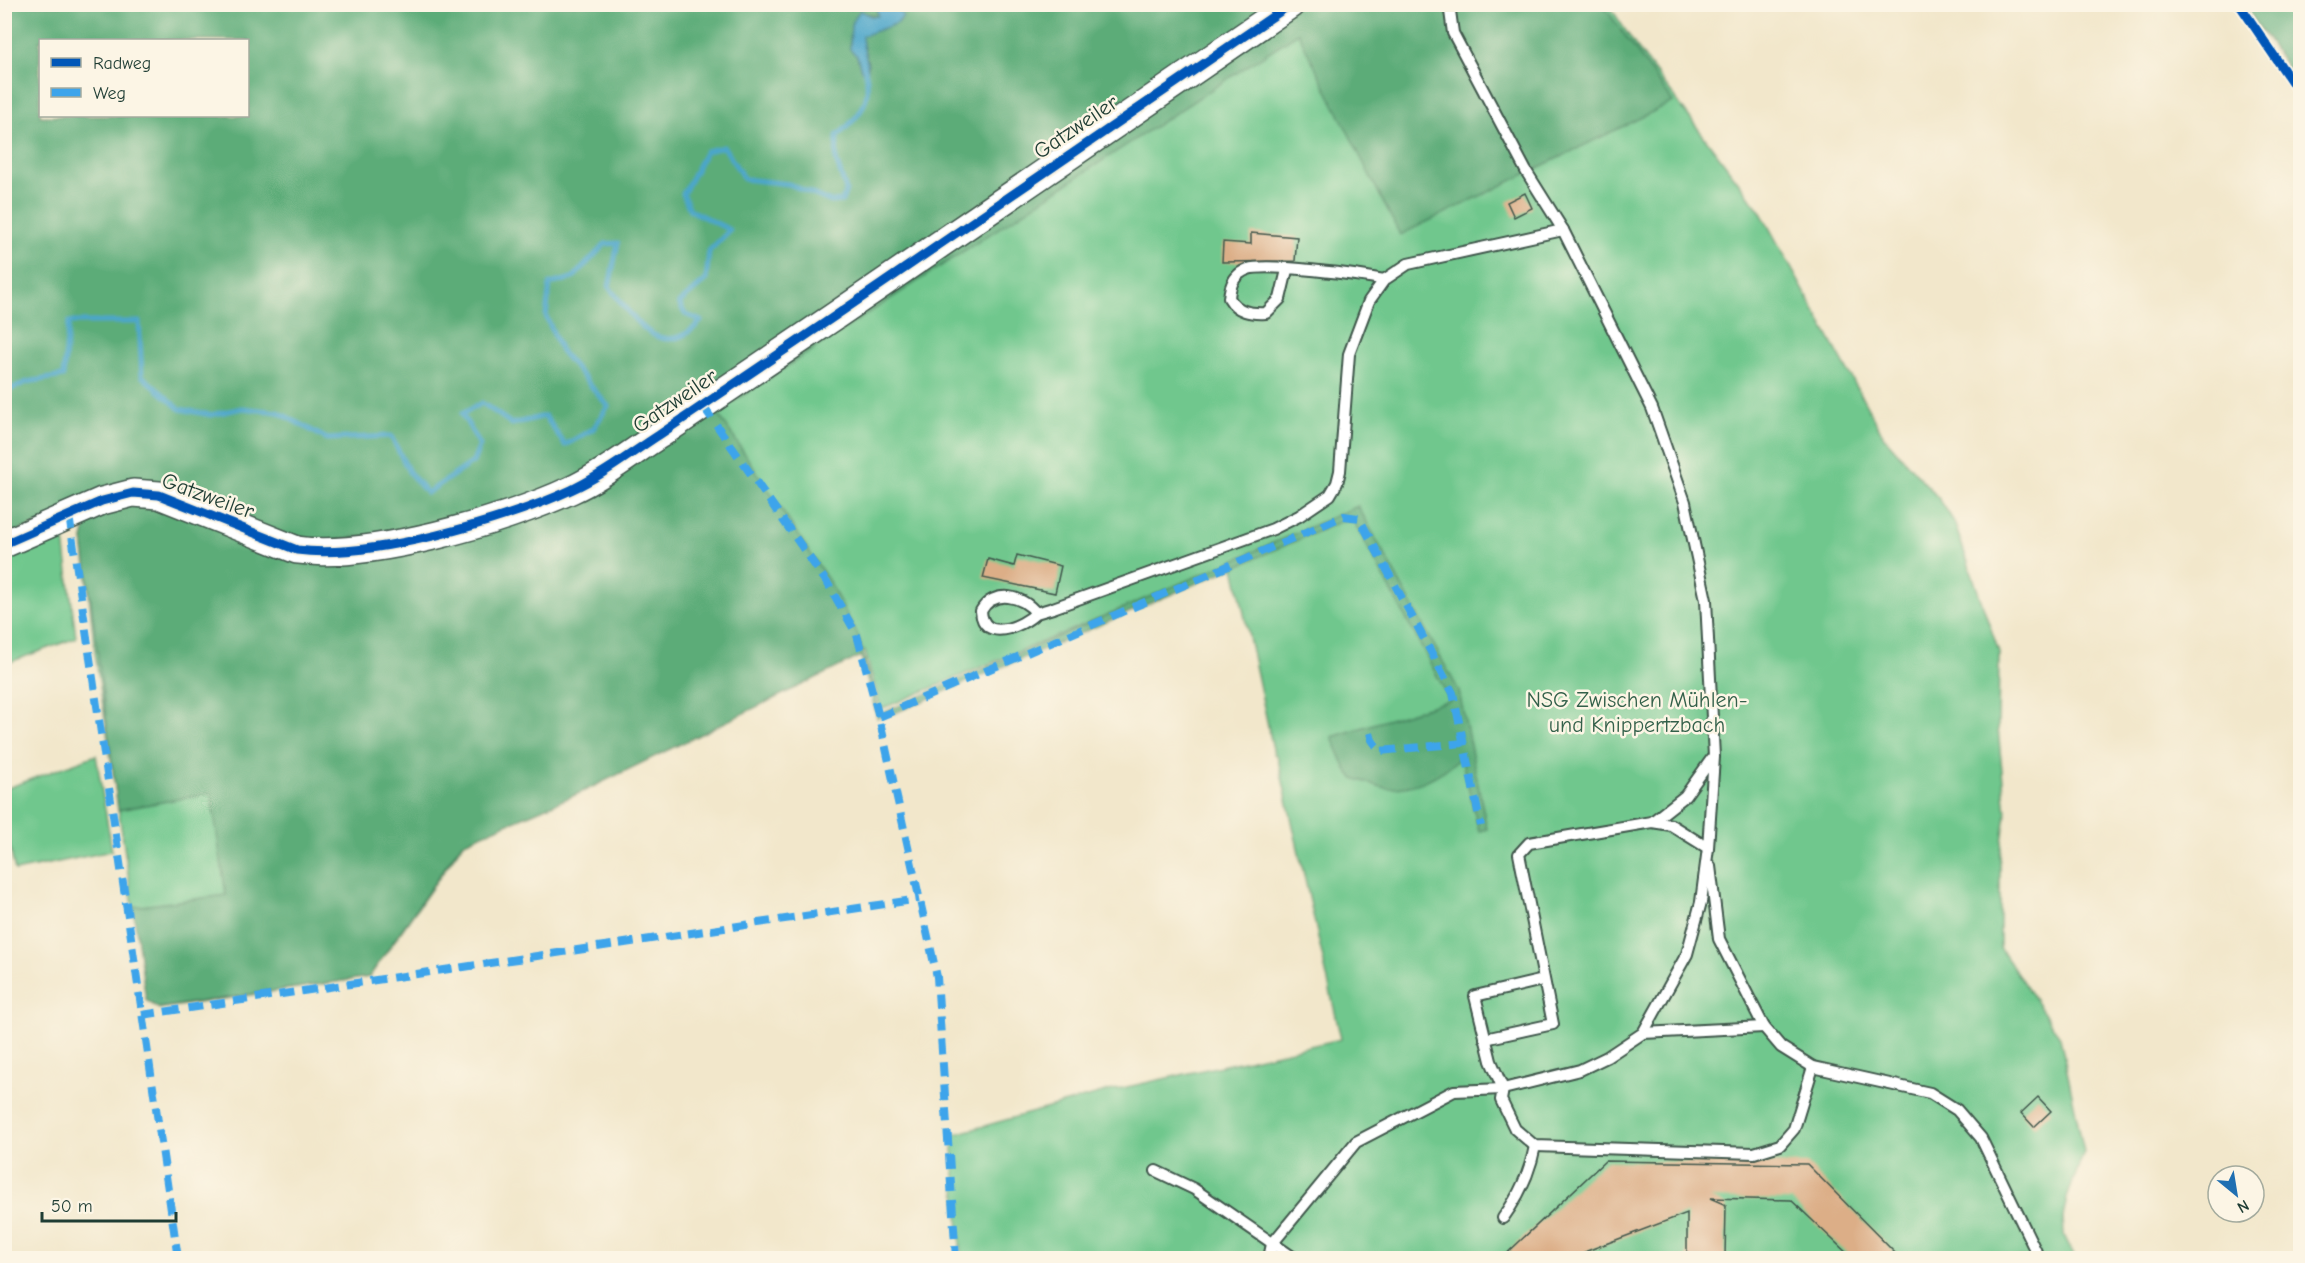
<svg xmlns="http://www.w3.org/2000/svg" width="2305" height="1263" font-family="'Comic Neue',sans-serif">
	<rect width="100%" height="100%" fill="#fcf5e5"/>
	<filter id="ink" filterUnits="userSpaceOnUse"><feTurbulence type="fractalNoise" baseFrequency=".0167" numOctaves="2"/><feDisplacementMap in="SourceGraphic" scale="12" xChannelSelector="R" yChannelSelector="G"/><feConvolveMatrix kernelMatrix="1 2 1 2 8 2 1 2 1" color-interpolation-filters="sRGB"/></filter>
	<filter id="wash" filterUnits="userSpaceOnUse"><feTurbulence type="fractalNoise" baseFrequency=".008" numOctaves="4" result="noise"/><feDisplacementMap in="SourceGraphic" scale="24" xChannelSelector="R" yChannelSelector="G"/><feGaussianBlur stdDeviation="1.35" result="paint"/><feColorMatrix in="noise" values="0 0 0 0 0 0 0 0 0 0 0 0 0 0 0 0 0 1.4 0 .05"/><feComposite in="paint" operator="in"/></filter>
	<g filter="url(#wash)">
		<rect width="100%" height="100%" fill="#f2e7cb"/>
		<g fill="#70c78d" stroke="#488260" stroke-width="1.5">
			<path d="M1314,5H1609L1635,45L1760,211L1884,437L1940,500L1954,522L1999,652L1998,728L2006,814L2000,856V948L2060,1037L2084,1152L2067,1198L2063,1217L2064,1235L2075,1258H961L952,1135L1109,1091L1341,1039L1277,755L1274,754L1233,562L881,709L865,651L465,841L369,977L159,1009L147,1000L95,653L83,539L96,517Z"/>
			<path d="M62,523L76,638L5,664V552Z"/>
			<path d="M96,755L112,851L15,871L5,823V789Z"/>
		</g>
		<g fill="#5cac78" stroke="#3e7456" stroke-width="1.5" fill-rule="evenodd">
			<path d="M5,5H876L878,16L866,13L851,25L850,49L857,56L861,70L867,74C871,59 862,51 862,36L893,7L891,5H1279L569,482L461,522L295,546L153,489L5,535ZM40,40H248V116H40Z"/>
			<path d="M1291,5H1603L1673,102L1400,235L1298,33L717,412L828,580L858,635L880,714L1358,506L1459,691L1487,829L1479,831L1461,757C1441,775 1417,789 1389,788C1377,787 1364,781 1353,778L1346,769L1332,737L1450,700L1354,522L1342,521L895,713L877,718L861,656L582,792L462,843L369,977L158,1008L146,1000L133,907L226,895L211,793L118,810L83,539L86,526L93,516L159,495L297,550L541,503Z"/>
			<path d="M2244,5H2300V87Z"/>
		</g>
		<path fill="#4ca6ca" stroke="#36727f" stroke-width="1.5" d="M876,5C889,4 897,5 903,16L898,23L862,36C862,51 870,59 867,74L861,70L857,56L850,49L851,24L860,10L871,16H878Z"/>
		<g fill="none" stroke-linecap="round" stroke-linejoin="round">
			<path stroke="#4ca6ca" stroke-width="5" d="M4,392L27,382L63,376L69,322H139L142,376L180,409L211,415L242,408L278,412L327,439L391,436L409,472L427,493L473,462L480,445L462,414L482,403L512,424L545,416L565,445L593,429L608,406L561,351L546,316L550,284L573,278L605,244L618,243L609,287C634,318 660,365 701,321L685,314L679,303L706,280L709,251L730,230L690,210L683,194L706,151L724,147L744,179L789,184L831,202L842,201L846,190L836,160L837,136C860,116 873,102 865,69"/>
		</g>
		<g id="blocks">
			<g fill="#dcae87">
				<path d="M1525,193L1532,208L1514,217L1507,202Z"/>
				<path d="M1251,233L1297,237L1295,261L1222,262L1223,242L1251,244Z"/>
				<path d="M1017,555L1061,566L1055,593L983,578L988,559L1014,566Z"/>
				<path d="M2038,1097L2051,1111L2034,1127L2021,1113Z"/>
				<path d="M1605,1161L1807,1164L1900,1258H1852L1791,1200L1710,1198L1726,1205L1725,1258H1687V1213L1587,1251L1579,1258H1502Z"/>
			</g>
		</g>
	</g>
	<g filter="url(#ink)">
		<use href="#blocks" fill-opacity="0" stroke="#3f564b" stroke-width="1.5"/>
		<g fill="none" stroke-linecap="round" stroke-linejoin="round">
			<defs>
				<g id="service">
					<path d="M1287,270L1280,299L1266,313C1251,314 1237,312 1229,298C1230,285 1234,274 1248,269C1268,263 1361,275 1384,280"/>
					<path d="M1036,613C1022,627 983,643 981,611C993,589 1023,595 1036,613L1053,608L1273,529L1299,516L1330,495L1337,483L1340,471L1349,354L1369,301L1384,280L1408,264L1563,230"/>
					<path d="M1652,822L1685,796L1713,757"/>
					<path d="M1710,866L1719,939L1764,1027L1781,1047L1813,1067L1930,1093L1957,1110L1981,1138L2039,1258"/>
					<path d="M1543,980L1475,996L1491,1061L1503,1089L1501,1100L1515,1129L1535,1146L1754,1153L1780,1145L1794,1129L1813,1067"/>
					<path d="M1643,1033L1764,1027"/>
					<path d="M1485,1039L1553,1024L1519,854L1529,843L1652,822L1671,825L1708,848"/>
					<path d="M1156,1171L1194,1189L1294,1258"/>
					<path d="M1503,1218C1519,1196 1530,1172 1535,1146"/>
					<path d="M1269,1258L1272,1244L1356,1142L1454,1091L1503,1089L1580,1070L1607,1057L1643,1033L1687,954L1701,902L1708,848L1714,757L1706,600L1685,502L1652,408L1563,230L1526,171L1453,33L1449,4"/>
				</g>
				<path id="tertiary" d="M4,544L102,501L133,493L159,495L297,550C368,560 505,521 571,490C602,476 631,453 659,435C717,396 775,357 832,318C984,213 1138,109 1291,4"/>
			</defs>
			<use href="#service" stroke="#3f564b" stroke-width="14"/>
			<use href="#tertiary" stroke="#3f564b" stroke-width="30"/>
			<use href="#service" stroke="#fff" stroke-width="10"/>
			<use href="#tertiary" stroke="#fff" stroke-width="27"/>
			<g stroke="#3da4eb" stroke-width="8" stroke-dasharray="15 8" stroke-linecap="butt">
				<path d="M703,406L828,584L857,635L879,717L937,977L956,1258"/>
				<path d="M69,515L178,1258"/>
				<path d="M879,717L1344,516L1359,518L1453,693L1481,826"/>
				<path d="M1370,733L1372,740L1380,751L1463,743"/>
				<path d="M142,1015L919,899"/>
			</g>
			<defs>
				<g id="cycleway">
					<path d="M2239,4L2300,94"/>
					<path d="M4,544L102,501L133,493L159,495L297,550C368,560 505,521 571,490C602,476 631,453 659,435C717,396 775,357 832,318C984,213 1138,109 1291,4"/>
				</g>
			</defs>
			<use href="#cycleway" stroke="#fcf5e5" stroke-width="13"/>
			<use href="#cycleway" stroke="#0057b8" stroke-width="9"/>
		</g>
	</g>
	<g text-anchor="middle" dominant-baseline="central" stroke-width="5" stroke-linejoin="round" paint-order="stroke">
		<g font-size="22" fill="#1f3d34" stroke="#fcf5e5">
			<text transform="translate(1076 127) rotate(-34)">Gatzweiler</text>
			<text transform="translate(675 401) rotate(-34)">Gatzweiler</text>
			<text transform="translate(208 496) rotate(20)">Gatzweiler</text>
		</g>
		<g font-size="22" fill="#33604a" stroke="#fcf5e5">
			<text x="1637" y="700">NSG Zwischen Mühlen-<tspan x="1637" dy="25">und Knippertzbach</tspan></text>
		</g>
	</g>
	<rect width="2305" height="1263" fill="none" stroke="#fcf5e5" stroke-width="24"/>
	<rect x="39" y="39" width="210" height="78" fill="#fcf5e5" stroke="#a4ab9e" stroke-width="1.5"/>
	<rect x="51" y="58" width="30" height="9" fill="#0057b8" stroke="#a4ab9e" stroke-width="1.5"/>
	<text x="93" y="69" font-size="18" fill="#1f3d34">Radweg</text>
	<rect x="51" y="88" width="30" height="9" fill="#3da4eb" stroke="#a4ab9e" stroke-width="1.5"/>
	<text x="93" y="99" font-size="18" fill="#1f3d34">Weg</text>
	<g transform="translate(2236 1194) rotate(150)"><circle r="28" fill="#fcf5e5" stroke="#a4ab9e" stroke-width="1.5"/>
	<path d="M0-4.5L10 22L0 15L-10 22Z" fill="#1f6fb2"/>
	<text y="-9" font-size="16" font-weight="bold" text-anchor="middle" fill="#1f3d34">N</text>
	</g>
	<path d="M42 1212v9h134v-9" fill="none" stroke="#1f3d34" stroke-width="3"/>
	<text x="51" y="1212" font-size="18" fill="#1f3d34" stroke="#fcf5e5" stroke-width="4.5" paint-order="stroke">50 m</text>
</svg>
